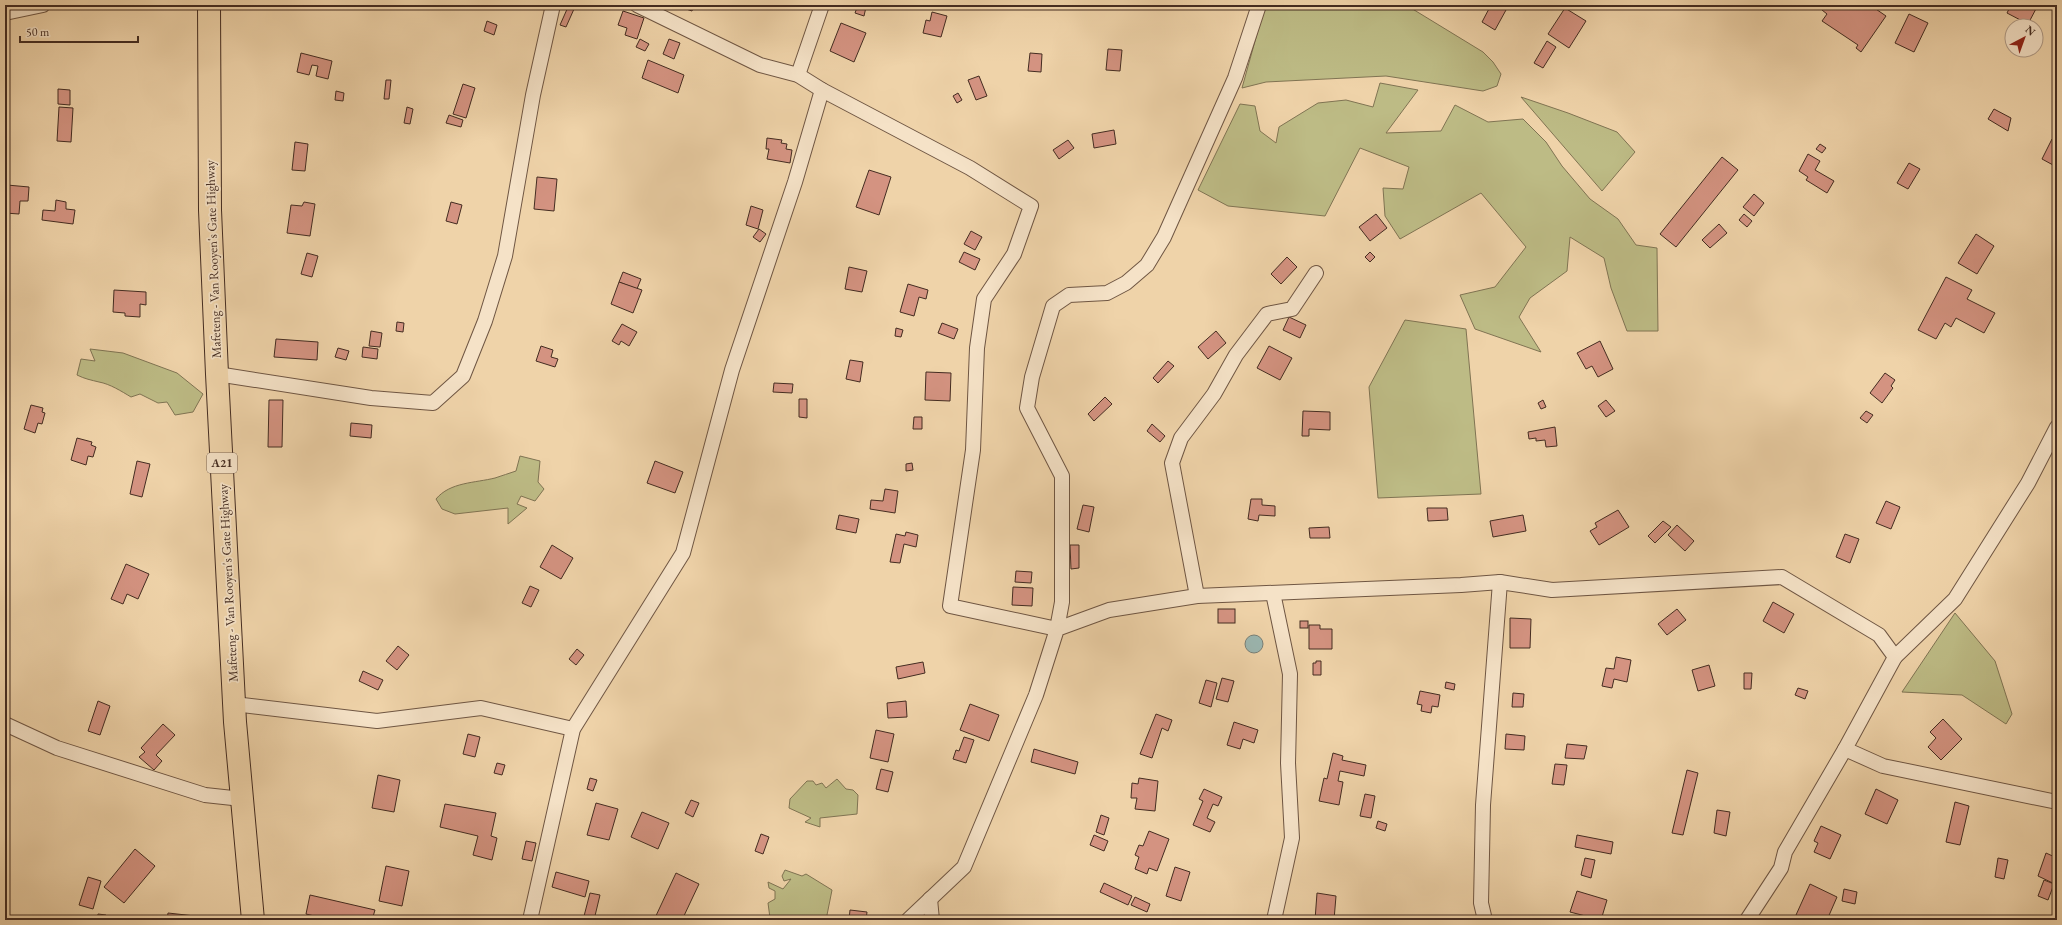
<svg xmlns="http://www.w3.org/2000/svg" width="2062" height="925" font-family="'EB Garamond',serif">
	<rect width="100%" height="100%" fill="#efd3a9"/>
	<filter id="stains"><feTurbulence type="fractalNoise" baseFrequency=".005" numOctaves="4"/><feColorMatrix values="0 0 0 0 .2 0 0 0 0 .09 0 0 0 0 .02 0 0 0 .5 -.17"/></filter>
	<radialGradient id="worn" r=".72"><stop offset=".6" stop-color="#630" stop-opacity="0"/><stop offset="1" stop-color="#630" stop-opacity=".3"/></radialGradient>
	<g fill="#bdbb85" stroke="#807453">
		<path d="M1265,5H1406L1483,52L1493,62L1501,74L1497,86L1483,91L1386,76L1266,82L1242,88Z"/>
		<path d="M1380,83L1418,90L1386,133L1441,131L1455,105L1488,122L1523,119L1546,142L1562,166L1590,199L1618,219L1636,245L1657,248L1658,331H1627L1611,288L1604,258L1570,237L1567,271L1530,298L1519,317L1541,352L1475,329L1460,295L1495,287L1526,247L1481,193L1400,239L1385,216L1383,188L1403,189L1409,167L1360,148L1325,216L1228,206L1198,190L1240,104L1255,106L1260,131L1276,143L1279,127L1318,103L1346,100L1373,107Z"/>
		<path d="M1521,97L1568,113L1617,132L1635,152L1602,191Z"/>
		<path d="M1405,320L1466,329L1481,494L1378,498L1369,387Z"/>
		<path d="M90,349L123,353L177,373L203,394L193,412L175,415L167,402L158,403L140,394L131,397C121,391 110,384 99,382C91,380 85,379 77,375L81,359L95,361Z"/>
		<path d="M520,456L540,461L538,482L544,489L535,501L521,496L517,504L527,508L508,524V508L455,514L442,509L436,499C450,482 475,483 495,478C502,476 509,473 516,471Z"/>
		<path d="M1955,613L1995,661L2012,714L2006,724L1962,695L1902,692Z"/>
		<path d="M837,779L846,789L853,790L858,795L857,814L820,818V827L805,822L811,818L789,808L790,799L807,781H813L816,785L822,783L826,788Z"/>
		<path d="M785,870L802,876L806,874L832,890L826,920H774L770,918L768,903L775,899V891L769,888L768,882L783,889L791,879L784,881L782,876Z"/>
	</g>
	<circle fill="#9bb6b0" stroke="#787f77" cx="1254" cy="644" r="9"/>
	<g fill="#d49381" stroke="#442c21">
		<rect x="488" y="5" width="17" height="4"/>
		<path d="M681,5H694L692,11L680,7Z"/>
		<path d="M858,5L866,7L864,16L855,13Z"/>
		<path d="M1491,5H1497L1506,10L1495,30L1482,22Z"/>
		<path d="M1825,5H1870L1886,16L1861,52L1856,48L1858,45L1822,21L1827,14L1822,10Z"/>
		<path d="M2011,5H2038L2028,24L2007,13Z"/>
		<path d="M568,7L574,9L566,27L560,25Z"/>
		<path d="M1565,8L1586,21L1569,48L1548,34Z"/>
		<path d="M623,11L644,18L637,39L625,35L627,28L618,25Z"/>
		<path d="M932,12L947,16L941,37L923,33L926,20L930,21Z"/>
		<path d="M1909,14L1928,23L1914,52L1895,43Z"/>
		<path d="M487,21L497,25L494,35L484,31Z"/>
		<path d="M841,23L866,33L854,62L830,51Z"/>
		<path d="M640,39L649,44L645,51L636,47Z"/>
		<path d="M669,39L680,43L674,59L663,54Z"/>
		<path d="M1547,41L1556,47L1543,68L1534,63Z"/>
		<path d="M1108,49L1122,50L1120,71L1106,70Z"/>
		<path d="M301,53L332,61L328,79L316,76L318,66L312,65L309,75L297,72Z"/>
		<path d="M1030,53L1042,54L1041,72L1028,71Z"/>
		<path d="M648,60L684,75L678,93L642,78Z"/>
		<path d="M979,76L987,96L976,100L968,80Z"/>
		<path d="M386,80H391L389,99H384Z"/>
		<path d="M463,84L475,88L466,118L453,114Z"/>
		<path d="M58,89L70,90V105L58,104Z"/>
		<path d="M336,91L344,93L343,101L335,100Z"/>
		<path d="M958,93L962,100L957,103L953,96Z"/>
		<path d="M59,107L73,108L71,142L57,141Z"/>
		<path d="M407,107L413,109L410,124L404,123Z"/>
		<path d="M1994,109L2011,118L2008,131L1988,119Z"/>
		<path d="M449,115L463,120L461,127L446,123Z"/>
		<path d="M1114,130L1116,144L1094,148L1092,134Z"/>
		<path d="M767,138L782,140L781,143L787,144L786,149L792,150L790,163L767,159L769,149H766Z"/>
		<path d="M2052,139L2057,142V157L2053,165L2042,159Z"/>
		<path d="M1068,140L1074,148L1059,159L1053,150Z"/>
		<path d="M295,142L308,144L305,171L292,170Z"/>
		<path d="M1820,144L1826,148L1822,153L1816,149Z"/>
		<path d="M1808,154L1820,161L1815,170L1834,181L1827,193L1806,180L1808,177L1799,171Z"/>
		<path d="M1722,157L1738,170L1676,247L1660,234Z"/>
		<path d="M1909,163L1920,169L1908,189L1897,183Z"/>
		<path d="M869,170L891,177L879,215L856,207Z"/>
		<path d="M537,177L557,179L554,211L534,209Z"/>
		<path d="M7,185L29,187L28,201H20L19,214L5,213Z"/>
		<path d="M1754,194L1764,203L1754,216L1743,207Z"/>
		<path d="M56,200L66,202V209L75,210L73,224L42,220L43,210L55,211Z"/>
		<path d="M304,202L315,204L310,236L287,233L291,205L302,206Z"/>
		<path d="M451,202L462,205L457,224L446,221Z"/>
		<path d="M751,206L763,210L758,229L746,225Z"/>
		<path d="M1376,214L1387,228L1370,241L1359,227Z"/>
		<path d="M1744,214L1752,221L1747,227L1739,220Z"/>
		<path d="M1719,224L1727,233L1710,248L1702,240Z"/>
		<path d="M759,229L766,234L760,242L753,237Z"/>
		<path d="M971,231L982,237L975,250L964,244Z"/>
		<path d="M1976,234L1994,246L1977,274L1958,263Z"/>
		<path d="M964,252L980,259L975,270L959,262Z"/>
		<path d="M1370,252L1375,257L1370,262L1365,257Z"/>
		<path d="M307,253L318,256L312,277L301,274Z"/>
		<path d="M1287,257L1297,267L1281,284L1271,274Z"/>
		<path d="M849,267L867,271L862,292L845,289Z"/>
		<path d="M623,272L641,279L637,289L619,282Z"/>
		<path d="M1946,277L1972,290L1967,299L1995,313L1984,333L1956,318L1951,327L1945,323L1936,339L1918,330Z"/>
		<path d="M619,282L642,290L633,313L611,304Z"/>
		<path d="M908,284L928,290L926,299L919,297L914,316L900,312Z"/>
		<path d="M114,290L146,292V305L140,304V317L125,316V313L113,312Z"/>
		<path d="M1289,317L1306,325L1300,338L1283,330Z"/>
		<path d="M397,322L404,323L403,332L396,331Z"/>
		<path d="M942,323L958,329L954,339L938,333Z"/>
		<path d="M622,324L637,332L629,346L621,341L619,345L612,341Z"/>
		<path d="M896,328L903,330L901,337L895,336Z"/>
		<path d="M371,331L382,333L380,347L369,346Z"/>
		<path d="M1216,331L1226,343L1208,359L1198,347Z"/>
		<path d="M276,339L318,342L317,360L274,357Z"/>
		<path d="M1600,341L1613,369L1598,377L1592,366L1586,369L1577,353Z"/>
		<path d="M541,346L553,350L551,357L558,359L555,367L536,361Z"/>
		<path d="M1269,346L1292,358L1280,380L1257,368Z"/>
		<path d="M363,347L378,349L377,359L362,357Z"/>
		<path d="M338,348L349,351L346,360L335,357Z"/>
		<path d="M850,360L863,362L860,382L846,379Z"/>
		<path d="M1168,361L1174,366L1158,383L1153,378Z"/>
		<path d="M926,372L951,373L950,401L925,400Z"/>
		<path d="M1885,373L1895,380L1891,386L1893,388L1882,403L1870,393Z"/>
		<path d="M774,383L793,384L792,393L773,392Z"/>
		<path d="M1105,397L1112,404L1094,421L1088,414Z"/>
		<path d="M799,399H807V418L799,417Z"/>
		<path d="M269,400H283L282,447H268Z"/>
		<path d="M1543,400L1546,407L1541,409L1538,403Z"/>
		<path d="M1606,400L1615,411L1606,417L1598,406Z"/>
		<path d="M31,405L43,408L42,412L45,413L42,424L38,423L35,433L24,429Z"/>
		<path d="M1303,411L1330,412V430L1309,429V436H1302Z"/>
		<path d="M1866,411L1873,415L1867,423L1860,418Z"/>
		<path d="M914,417H922V429H913Z"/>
		<path d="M351,423L372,425L371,438L350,436Z"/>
		<path d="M1152,424L1165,436L1160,442L1147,431Z"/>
		<path d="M1555,427L1557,446L1546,447L1545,440L1536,441V438L1529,439L1528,432Z"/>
		<path d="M77,438L92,442L91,445L96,447L93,457L88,456L86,465L71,460Z"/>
		<path d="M137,461L150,464L142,497L130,494Z"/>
		<path d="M655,461L683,472L675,493L647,483Z"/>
		<path d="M912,463L913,470L906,471V464Z"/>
		<path d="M885,489L898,491L895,513L870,509L871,500L883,501Z"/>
		<path d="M1251,499H1262V505L1275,506V516L1259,515L1258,521L1248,519Z"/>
		<path d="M1886,501L1900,507L1891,529L1876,523Z"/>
		<path d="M1083,505L1094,507L1089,532L1077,529Z"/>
		<path d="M1427,508H1447L1448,520L1428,521Z"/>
		<path d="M1618,510L1629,527L1599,545L1590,531L1597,527L1595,523Z"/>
		<path d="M839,515L859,519L856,533L836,529Z"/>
		<path d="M1523,515L1526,531L1493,537L1490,521Z"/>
		<path d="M1663,521L1671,527L1655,543L1648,536Z"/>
		<path d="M1677,525L1694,541L1685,551L1668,535Z"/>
		<path d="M1329,527L1330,538H1310L1309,528Z"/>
		<path d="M906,532L918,535L916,547L904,544L900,563L890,562L896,534L905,536Z"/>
		<path d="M1845,534L1859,539L1850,563L1836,557Z"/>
		<path d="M552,545L573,558L561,579L540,567Z"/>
		<path d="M1070,545H1079V568L1071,569Z"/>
		<path d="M126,564L149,574L138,599L127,594L123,604L111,599Z"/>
		<path d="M1016,571L1032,572L1031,583L1015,582Z"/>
		<path d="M530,586L539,590L531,607L522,603Z"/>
		<path d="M1013,587L1033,588L1032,606L1012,605Z"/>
		<path d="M1773,602L1794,614L1784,633L1763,621Z"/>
		<rect x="1218" y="609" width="17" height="14"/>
		<path d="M1677,609L1686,620L1667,635L1658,624Z"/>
		<path d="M1510,618L1531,619L1530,648H1510Z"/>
		<rect x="1300" y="621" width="8" height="7"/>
		<path d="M1309,625H1320V629H1332V649H1309Z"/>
		<path d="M398,646L409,655L397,670L386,661Z"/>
		<path d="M577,649L584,655L576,665L569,659Z"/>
		<path d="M1616,657L1631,660L1627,682L1614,679L1612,688L1602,686L1606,668L1614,669Z"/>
		<path d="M1316,661H1321V675H1313V663H1316Z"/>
		<path d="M923,662L925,673L898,679L896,667Z"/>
		<path d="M1709,665L1715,686L1698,691L1692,670Z"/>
		<path d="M363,671L383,680L378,690L359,681Z"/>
		<path d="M1744,673H1752L1751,689H1744Z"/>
		<path d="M1222,678L1234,681L1228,702L1216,699Z"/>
		<path d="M1206,680L1217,683L1211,707L1199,703Z"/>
		<path d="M1446,682L1455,684L1454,690L1445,688Z"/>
		<path d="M1798,688L1808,691L1805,699L1795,695Z"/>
		<path d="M1420,691L1440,695L1438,707L1432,706L1431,713L1421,711L1422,705L1417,704Z"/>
		<path d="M1513,693L1524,694L1523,707H1512Z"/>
		<path d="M98,701L110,706L100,735L88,731Z"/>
		<path d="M906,701L907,717L888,718L887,703Z"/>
		<path d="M970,704L999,715L989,741L960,730Z"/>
		<path d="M1156,714L1172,720L1168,731L1162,728L1152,758L1140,754Z"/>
		<path d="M1943,719L1962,739L1941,760L1928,747L1936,738L1930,732Z"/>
		<path d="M1234,722L1258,730L1254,743L1243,739L1240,749L1227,745Z"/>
		<path d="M163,724L175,735L156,755L162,761L154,770L139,757L145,752L141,748Z"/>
		<path d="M876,730L894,734L888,762L870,758Z"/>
		<path d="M468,734L480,737L475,757L463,754Z"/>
		<path d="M1506,734L1525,736L1524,750L1505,749Z"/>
		<path d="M964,737L974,740L966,763L953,759L956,750L959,751Z"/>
		<path d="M1567,744L1587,746L1584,759L1565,758Z"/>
		<path d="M1034,749L1078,762L1075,774L1031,762Z"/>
		<path d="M1333,753L1343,756L1342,760L1366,765L1364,776L1340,771L1338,781L1343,782L1339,805L1319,801L1324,778L1327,779Z"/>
		<path d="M497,763L505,765L502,775L494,773Z"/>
		<path d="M1555,764L1567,765L1564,785L1552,784Z"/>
		<path d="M881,769L893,772L888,792L876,789Z"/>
		<path d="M1687,770L1698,773L1683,835L1672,833Z"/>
		<path d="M378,775L400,780L394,812L372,808Z"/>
		<path d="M590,778L597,780L593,791L587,789Z"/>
		<path d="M1139,778L1158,781L1155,811L1135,809L1137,798H1131L1132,783L1138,784Z"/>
		<path d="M1204,789L1222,797L1218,806L1213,804L1207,818L1215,822L1210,832L1193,825L1203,801L1199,799Z"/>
		<path d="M1876,789L1898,800L1887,824L1865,814Z"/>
		<path d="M1365,794L1375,796L1371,818L1360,816Z"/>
		<path d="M691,800L699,803L693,817L685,813Z"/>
		<path d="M1955,802L1969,806L1960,845L1946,842Z"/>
		<path d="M596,803L618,809L609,840L587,835Z"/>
		<path d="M445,804L496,813L491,836L497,838L492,860L473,855L478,836L440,827Z"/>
		<path d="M1717,810L1730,812L1726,836L1714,833Z"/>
		<path d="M642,812L669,823L658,849L631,837Z"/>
		<path d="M1101,815L1109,818L1104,835L1096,832Z"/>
		<path d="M1378,821L1387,824L1385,831L1376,828Z"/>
		<path d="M1821,826L1841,835L1830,859L1814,852L1818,843L1814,841Z"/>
		<path d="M1149,831L1169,839L1157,871L1149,868L1147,874L1135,869L1139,857L1135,855L1139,845L1143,846Z"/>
		<path d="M761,834L769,837L763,854L755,851Z"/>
		<path d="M1094,835L1108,841L1104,851L1090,845Z"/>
		<path d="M1577,835L1613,842L1611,854L1575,847Z"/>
		<path d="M526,841L536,843L532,861L522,859Z"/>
		<path d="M135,849L155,866L124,903L104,887Z"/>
		<path d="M2046,853L2057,858V885L2038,876Z"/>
		<path d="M1585,858L1595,860L1591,878L1581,875Z"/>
		<path d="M1998,858L2008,860L2004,879L1995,877Z"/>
		<path d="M386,866L409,871L402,906L379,901Z"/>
		<path d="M1175,867L1190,872L1181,901L1166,896Z"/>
		<path d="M556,872L589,881L585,897L552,887Z"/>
		<path d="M676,873L699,884L682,920H654Z"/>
		<path d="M88,877L101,881L93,909L79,905Z"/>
		<path d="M2044,880L2054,884L2048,900L2038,896Z"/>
		<path d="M1104,883L1132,896L1128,905L1100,892Z"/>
		<path d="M1810,884L1837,897L1827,920H1805L1796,915Z"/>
		<path d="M1844,889L1857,892L1855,904L1842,901Z"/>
		<path d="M1577,891L1607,900L1601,920L1570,912Z"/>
		<path d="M590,893L600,895L594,920H583Z"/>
		<path d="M1317,893L1336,896L1334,920H1315Z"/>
		<path d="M310,895L375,910L372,920H331L306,914Z"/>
		<path d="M1135,897L1150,904L1147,912L1131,905Z"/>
		<path d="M850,910L867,912L866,920H849Z"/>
		<path d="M168,913L195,916V920H167Z"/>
		<path d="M98,914L106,915L105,920H97Z"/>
	</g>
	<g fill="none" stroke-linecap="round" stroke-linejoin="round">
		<defs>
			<g id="minor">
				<path d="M637,5L760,65L798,75L822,90L970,168L1031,206L1014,254L984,299L977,348L973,450L950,606L1057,629L1062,602V476L1027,408L1032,377L1053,306L1069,295L1107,293L1126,283L1147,265L1164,237L1235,78L1259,5"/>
				<path d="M5,13L43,5"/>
				<path d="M798,75L822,5"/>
				<path d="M217,374L371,398L433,403L463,376L485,321L505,256L533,95L553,5"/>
				<path d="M1273,593L1290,674L1288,763L1292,838L1274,920"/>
				<path d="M1197,596L1172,463L1181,438L1214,394L1236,355L1267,314L1292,309L1316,273"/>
				<path d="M1895,657L1955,599L2028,483L2057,427"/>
				<path d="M234,704L377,721L481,708L573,729"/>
				<path d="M5,724L57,748L205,795L242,799"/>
				<path d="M930,899L932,920"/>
				<path d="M530,920L573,729L683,553L732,370L795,182L822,90"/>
				<path d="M908,920L964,867L1036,695L1057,629L1109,610L1197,596L1461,585L1500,582L1552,590L1782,577L1879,635L1895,657L1845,749L1883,766L2057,802"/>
				<path d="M1485,920L1481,903L1483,805L1500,582"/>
				<path d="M1747,920L1781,868L1785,852L1845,749"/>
			</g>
			<path id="primary" d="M209,5L210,210L217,374L235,722L253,920"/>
		</defs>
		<use href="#minor" stroke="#6f5643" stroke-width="16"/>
		<use href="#primary" stroke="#442c21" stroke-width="24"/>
		<use href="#minor" stroke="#f5e2c7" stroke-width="14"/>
		<use href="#primary" stroke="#efd3a9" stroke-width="22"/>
	</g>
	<g text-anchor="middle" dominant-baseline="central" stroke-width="3.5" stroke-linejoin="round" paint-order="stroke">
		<rect fill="#f5e2c7" stroke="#796353" stroke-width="1" x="207" y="453" width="30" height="20" rx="3"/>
		<g font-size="12" font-weight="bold" fill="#442c21">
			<text x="222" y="463">A21</text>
		</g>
		<g font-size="13" fill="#442c21" stroke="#f5e2c7">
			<text transform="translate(213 259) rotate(-92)">Mafeteng - Van Rooyen's Gate Highway</text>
			<text transform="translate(228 583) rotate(-93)">Mafeteng - Van Rooyen's Gate Highway</text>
		</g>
	</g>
	<rect width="2062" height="925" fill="none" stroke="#efd3a9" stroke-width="20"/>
	<rect x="6" y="6" width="2050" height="913" fill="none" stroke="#442c21" stroke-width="2"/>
	<rect x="10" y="10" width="2042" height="905" fill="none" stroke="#442c21"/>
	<g transform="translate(2024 38) rotate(41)"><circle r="19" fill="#f5e2c7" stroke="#ae9985"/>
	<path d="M0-3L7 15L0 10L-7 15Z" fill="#8f2418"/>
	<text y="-6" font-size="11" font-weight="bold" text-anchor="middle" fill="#442c21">N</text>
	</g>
	<path d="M20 36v6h118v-6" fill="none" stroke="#442c21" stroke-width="2"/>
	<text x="26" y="36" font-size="12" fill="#442c21" stroke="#f5e2c7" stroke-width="3" paint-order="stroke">50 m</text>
	<rect width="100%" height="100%" filter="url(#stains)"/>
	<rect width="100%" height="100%" fill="url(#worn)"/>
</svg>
